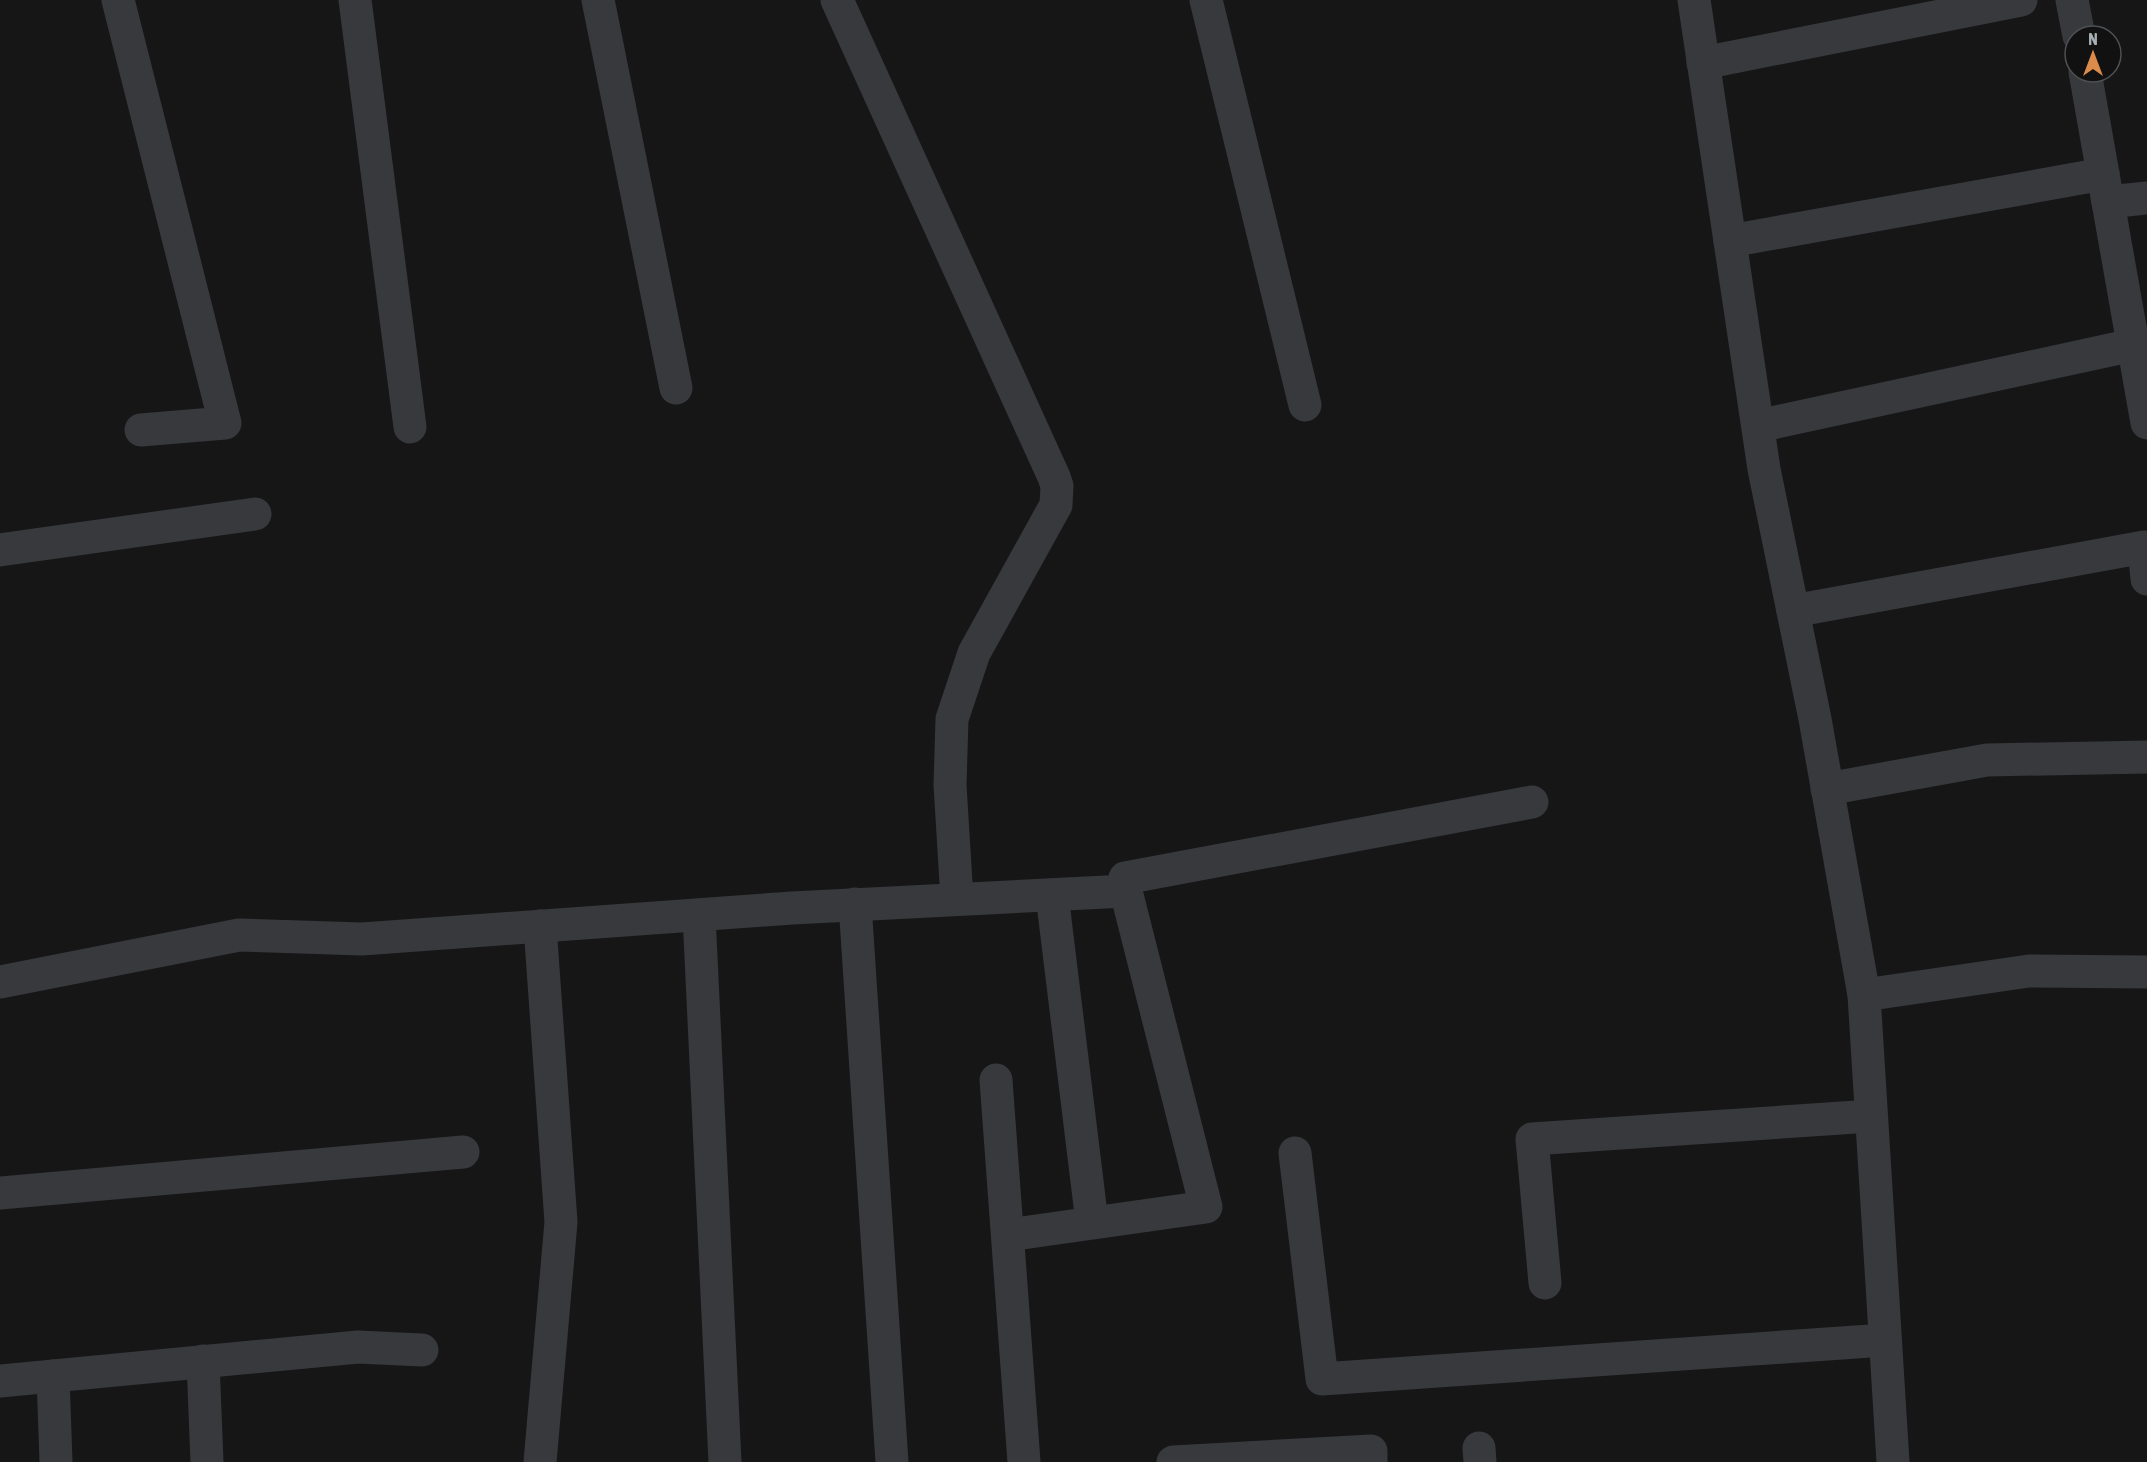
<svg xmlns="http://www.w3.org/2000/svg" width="2147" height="1462" font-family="'Asap Condensed',sans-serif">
	<rect width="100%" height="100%" fill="#161617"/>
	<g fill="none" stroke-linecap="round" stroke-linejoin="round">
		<g stroke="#37393c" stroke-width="33">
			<path d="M118,0L225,423L141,430"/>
			<path d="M355,0L410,427"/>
			<path d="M598,0L676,388"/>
			<path d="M837,0L1054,477L1057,486L1056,505L974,653L952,719L950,785L957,899"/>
			<path d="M1206,0L1305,405"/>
			<path d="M2072,0L2079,36"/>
			<path d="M1703,63L2021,0"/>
			<path d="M2085,72L2147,423"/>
			<path d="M2108,202L2147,198"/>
			<path d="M1730,241L2103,174"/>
			<path d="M1758,426L2133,345"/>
			<path d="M0,550L255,514"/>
			<path d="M1793,611L2144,547L2147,579"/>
			<path d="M1827,789L1987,760L2147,757"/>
			<path d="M1052,895L1092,1222"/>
			<path d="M855,904L892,1462"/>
			<path d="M699,915L725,1462"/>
			<path d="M0,982L239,935L362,939L792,908L1126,891L1125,878L1532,802"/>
			<path d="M1864,995L2029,971L2147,972"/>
			<path d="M996,1080L1024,1462"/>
			<path d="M1295,1153L1322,1379L1885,1340"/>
			<path d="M0,1193L463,1152"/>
			<path d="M1008,1235L1206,1207L1126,891"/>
			<path d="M1545,1283L1532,1139L1871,1116"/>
			<path d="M203,1361L207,1462"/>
			<path d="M53,1376L56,1462"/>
			<path d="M0,1381L358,1347L422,1350"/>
			<path d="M1479,1448L1480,1462"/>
			<path d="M540,1462L561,1222L540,926"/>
			<path d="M1173,1462L1371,1451V1462"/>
		</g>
		<path stroke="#37393c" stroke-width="33" d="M1694,0L1764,469L1815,719L1864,995L1893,1462"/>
	</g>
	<g transform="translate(2093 54)"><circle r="28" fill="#111112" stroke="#4e5153" stroke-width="1.5"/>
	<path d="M0-4.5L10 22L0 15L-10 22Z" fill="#db8b4a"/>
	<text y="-9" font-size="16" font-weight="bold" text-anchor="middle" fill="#a9b0b5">N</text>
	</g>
</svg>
